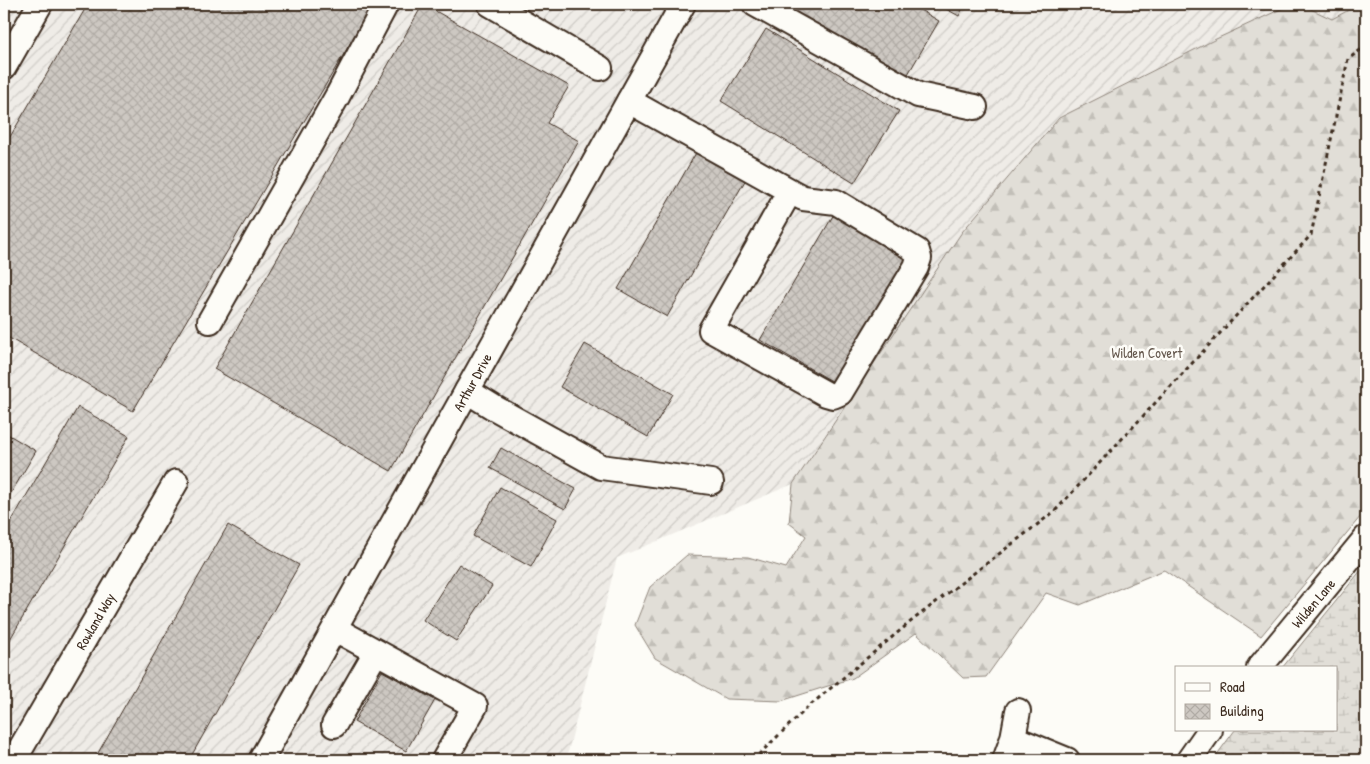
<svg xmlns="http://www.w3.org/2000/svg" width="1370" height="764" font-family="'Patrick Hand',sans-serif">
	<defs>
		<pattern id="industrial-furrows" width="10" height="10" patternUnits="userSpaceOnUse" patternTransform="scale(1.25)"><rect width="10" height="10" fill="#efece7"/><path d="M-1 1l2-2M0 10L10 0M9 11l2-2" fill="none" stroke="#cecbc6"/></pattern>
		<pattern id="forest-firs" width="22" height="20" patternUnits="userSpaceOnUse" patternTransform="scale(1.25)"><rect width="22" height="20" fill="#e1ded7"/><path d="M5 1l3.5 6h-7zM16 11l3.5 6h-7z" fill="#c2bfb8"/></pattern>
		<pattern id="wetland-marsh" width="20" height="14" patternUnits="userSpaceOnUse" patternTransform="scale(1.25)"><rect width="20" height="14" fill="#e1ded7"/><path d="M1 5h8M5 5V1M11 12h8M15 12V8" fill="none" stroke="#c2bfb8"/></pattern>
		<pattern id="building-cross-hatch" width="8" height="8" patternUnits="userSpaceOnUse" patternTransform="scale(1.25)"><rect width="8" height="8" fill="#cdc8c2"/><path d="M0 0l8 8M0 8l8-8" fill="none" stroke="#b1aca6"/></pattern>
	</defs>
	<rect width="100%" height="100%" fill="#fdfcf7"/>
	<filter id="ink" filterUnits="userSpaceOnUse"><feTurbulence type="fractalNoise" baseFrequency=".02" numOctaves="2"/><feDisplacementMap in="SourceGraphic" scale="10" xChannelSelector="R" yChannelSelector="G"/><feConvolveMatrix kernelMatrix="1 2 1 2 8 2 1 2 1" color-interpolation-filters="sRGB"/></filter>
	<g filter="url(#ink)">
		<g fill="url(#industrial-furrows)">
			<path d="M4,4H1292L1216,39L1059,118L962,232L793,484L617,558L566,760H4Z"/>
			<path d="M1300,4H1360L1332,19Z"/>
		</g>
		<path fill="url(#forest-firs)" stroke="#8e847a" d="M1292,4H1300L1332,19L1360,4H1366V510L1261,636L1164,570L1080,605L1046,593L986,677L963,678L916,633L853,678L781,701L726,699L655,658L635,625L650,587L687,555L748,557L786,568L806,536L789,523L793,484L962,232L1059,118L1216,39Z"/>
		<path fill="url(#wetland-marsh)" stroke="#8e847a" d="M1366,564V760H1213L1235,730H1336V668H1282Z"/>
		<g fill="url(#building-cross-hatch)" stroke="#3b2a1e">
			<path d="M88,4H143L155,11L159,4H365L371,8L133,411L4,335V147Z"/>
			<path d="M423,4L569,86L547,123L579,141L391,471L214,369Z"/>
			<path d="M790,4H910L939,21L904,81L785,12Z"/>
			<path d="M937,4H965L959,16Z"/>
			<path d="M766,29L899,111L854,183L721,101Z"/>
			<path d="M697,151L746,179L667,317L618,289Z"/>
			<path d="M834,214L910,258L837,384L760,340Z"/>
			<path d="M585,344L673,394L648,437L560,387Z"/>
			<path d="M78,407L129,436L9,641L4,638V534Z"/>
			<path d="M4,432L36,451L4,505Z"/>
			<path d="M501,448L576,489L565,509L490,468Z"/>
			<path d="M500,487L557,519L531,567L473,536Z"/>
			<path d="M228,525L299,565L189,760H94Z"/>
			<path d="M459,564L492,586L456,641L423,620Z"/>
			<path d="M382,671L435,700L406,751L354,722Z"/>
		</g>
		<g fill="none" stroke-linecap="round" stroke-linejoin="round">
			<defs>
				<g id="minor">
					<path d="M490,4L600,68"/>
					<path d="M755,4L918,95L975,107"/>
					<path d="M4,67L40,4"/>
					<path d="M629,101L790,191L711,330L826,394L833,396L840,393L916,267L919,258L917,251L836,202L803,198L790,191"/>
					<path d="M210,321L338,95L386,4"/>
					<path d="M467,391L493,407L601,467L711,482"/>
					<path d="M335,629L475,706L444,760"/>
					<path d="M1259,668L1366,538"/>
					<path d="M334,725L376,652"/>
					<path d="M1013,738L1067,760"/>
					<path d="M14,760L176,482"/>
					<path d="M261,760L683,4"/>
					<path d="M1005,760L1013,738L1018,711"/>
					<path d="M1189,760L1210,730"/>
				</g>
			</defs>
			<use href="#minor" stroke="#3b2a1e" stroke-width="28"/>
			<path stroke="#3b2a1e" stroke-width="3" stroke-dasharray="4 4" stroke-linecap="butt" d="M753,760L808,707L914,619L1055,511L1311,235L1348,59L1366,46"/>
			<use href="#minor" stroke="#fdfcf7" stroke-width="24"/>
		</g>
	</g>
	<g text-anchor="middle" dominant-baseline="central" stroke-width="5" stroke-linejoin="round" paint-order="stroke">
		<g font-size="14" fill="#64574c" stroke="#fdfcf7">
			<text x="1147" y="352">Wilden Covert</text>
		</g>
		<g font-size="14" fill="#3b2a1e" stroke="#fdfcf7">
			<text transform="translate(472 382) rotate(-61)">Arthur Drive</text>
			<text transform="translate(1313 603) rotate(-50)">Wilden Lane</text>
			<text transform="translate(95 621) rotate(-60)">Rowland Way</text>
		</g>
	</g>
	<rect width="1370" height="764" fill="none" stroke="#fdfcf7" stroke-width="20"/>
	<rect x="10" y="10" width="1350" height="744" fill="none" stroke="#3b2a1e" stroke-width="2" filter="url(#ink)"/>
	<rect x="1175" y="666" width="162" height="65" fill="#fdfcf7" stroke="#afa8a0"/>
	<rect x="1185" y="683" width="25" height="8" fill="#fdfcf7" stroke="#afa8a0"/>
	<text x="1220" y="692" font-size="15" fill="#3b2a1e">Road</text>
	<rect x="1185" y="704" width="25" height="15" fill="url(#building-cross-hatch)" stroke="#afa8a0"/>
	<text x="1220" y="716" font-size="15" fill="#3b2a1e">Building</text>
</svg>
